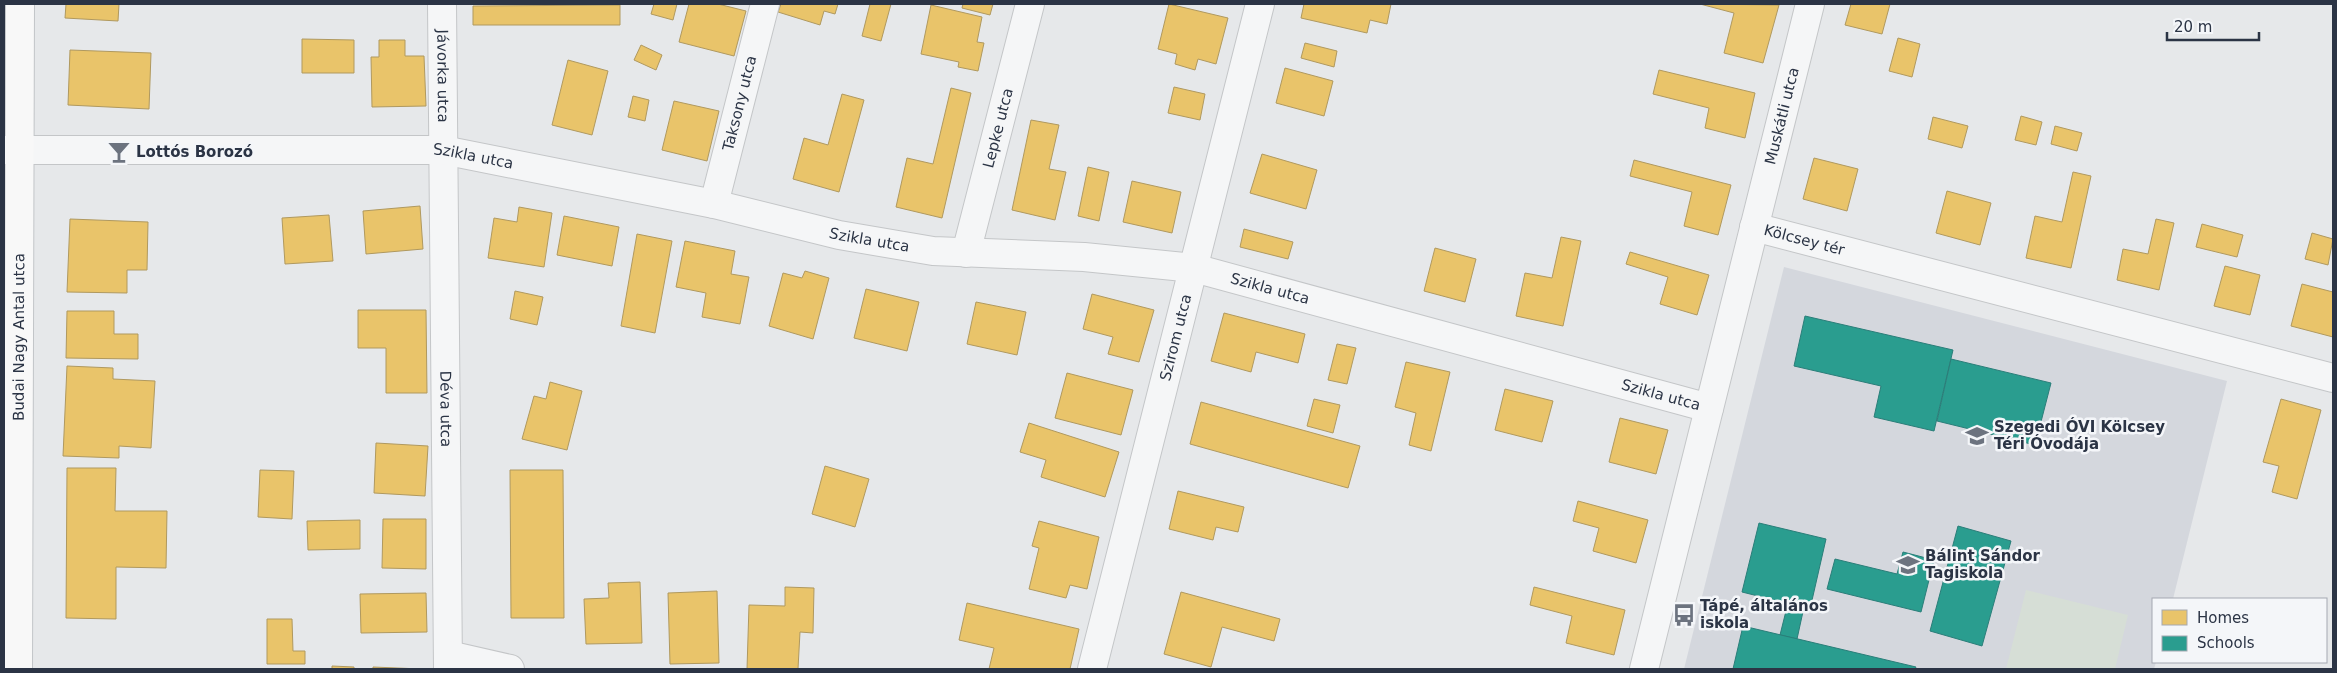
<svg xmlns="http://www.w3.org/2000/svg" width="2337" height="673" font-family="'DejaVu Sans',sans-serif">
	<rect width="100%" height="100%" fill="#e6e8ea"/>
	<path fill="#d4d7dd" d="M1784,267L2227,381L2173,599H2153V662H2156L2154,669H1684Z"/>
	<path fill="#d6ded6" d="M2026,590L2128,615L2115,669H2006Z"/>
	<g fill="#e9c46a" stroke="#b0995f">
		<path d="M66,4H119L118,21L65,18Z"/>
		<path d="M654,4H677L673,20L651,14Z"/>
		<path d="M689,4H718L746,11L734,56L679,42Z"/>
		<path d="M781,4H838L835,14L824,11L820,25L778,12Z"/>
		<path d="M870,4H891L881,41L862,36Z"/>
		<path d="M963,4H993L990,15L962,8Z"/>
		<path d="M1169,4L1228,18L1216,64L1198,59L1195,70L1175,64L1177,54L1158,49Z"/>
		<path d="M1304,4H1391L1387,24L1370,20L1367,33L1301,18Z"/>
		<path d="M1700,4L1779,5L1763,63L1724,53L1734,13Z"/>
		<path d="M1851,4H1890L1882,34L1845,25Z"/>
		<path d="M620,5V25H473V6Z"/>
		<path d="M931,5L982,17L977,42L984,43L978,71L958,67L959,62L921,54Z"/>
		<path d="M1898,38L1920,44L1912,77L1889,71Z"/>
		<path d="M302,39L354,40V73H302Z"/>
		<path d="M379,40H405V56H424L426,106L372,107L371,57H379Z"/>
		<path d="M1305,43L1337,51L1334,67L1301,58Z"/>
		<path d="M641,45L662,55L656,70L634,60Z"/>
		<path d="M70,50L151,53L149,109L68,105Z"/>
		<path d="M568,60L608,71L592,135L552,125Z"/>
		<path d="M1285,68L1333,81L1324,116L1276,103Z"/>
		<path d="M1659,70L1755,93L1745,138L1705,128L1709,108L1653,94Z"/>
		<path d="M1174,87L1205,94L1200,120L1168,113Z"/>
		<path d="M951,88L971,93L942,218L896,207L907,158L933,164Z"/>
		<path d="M842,94L864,100L839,192L793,179L804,138L828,145Z"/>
		<path d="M633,96L649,100L645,121L628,117Z"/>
		<path d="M674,101L719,111L707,161L662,150Z"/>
		<path d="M2021,116L2042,122L2036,145L2015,140Z"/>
		<path d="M1933,117L1968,126L1962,148L1928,139Z"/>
		<path d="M1031,120L1059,125L1049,169L1066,172L1055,220L1012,210Z"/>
		<path d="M2055,126L2082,133L2077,151L2051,144Z"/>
		<path d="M1262,154L1317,170L1306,209L1250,193Z"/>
		<path d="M1814,158L1858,169L1847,211L1803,199Z"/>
		<path d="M1634,160L1731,185L1718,235L1684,226L1692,192L1630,176Z"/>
		<path d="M1088,167L1109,172L1099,221L1078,216Z"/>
		<path d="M2073,172L2091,176L2071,268L2026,258L2035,216L2062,222Z"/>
		<path d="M1132,181L1181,192L1172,233L1123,222Z"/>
		<path d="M1947,191L1991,203L1980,245L1936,233Z"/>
		<path d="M420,206L423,249L366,254L363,211Z"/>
		<path d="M519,207L552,213L544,267L488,258L494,218L517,222Z"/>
		<path d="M329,215L333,261L285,264L282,218Z"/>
		<path d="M564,216L619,227L612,266L557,255Z"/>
		<path d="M70,219L148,222L147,270H127V293L67,292Z"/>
		<path d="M2156,219L2174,223L2159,290L2117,280L2123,249L2148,254Z"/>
		<path d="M2202,224L2243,235L2237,257L2196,247Z"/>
		<path d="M1244,229L1293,242L1288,259L1240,247Z"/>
		<path d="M2312,233L2333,239L2328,265L2305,259Z"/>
		<path d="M637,234L672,241L655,333L621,326Z"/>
		<path d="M1561,237L1581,241L1563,326L1516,316L1525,273L1552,278Z"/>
		<path d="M685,241L735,251L731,274L749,277L740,324L702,317L706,293L676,287Z"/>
		<path d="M1435,248L1476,259L1465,302L1424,291Z"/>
		<path d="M1630,252L1709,275L1697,315L1660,304L1668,277L1626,264Z"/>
		<path d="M2225,266L2260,275L2250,315L2214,306Z"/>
		<path d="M805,271L829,278L813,339L769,326L783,273L802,278Z"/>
		<path d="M2302,284L2333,292V337L2291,326Z"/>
		<path d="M866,289L919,302L907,351L854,338Z"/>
		<path d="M515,291L543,297L537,325L510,319Z"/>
		<path d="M1092,294L1154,310L1139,362L1108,354L1113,337L1083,329Z"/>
		<path d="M976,302L1026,312L1017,355L967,344Z"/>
		<path d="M358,310H426L427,393H386V348H358Z"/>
		<path d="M67,311H114V334H138V359L66,358Z"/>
		<path d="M1224,313L1305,334L1298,363L1256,352L1251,372L1211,361Z"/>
		<path d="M1337,344L1356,348L1347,384L1328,380Z"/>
		<path d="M1406,362L1450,372L1431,451L1409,445L1416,413L1395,407Z"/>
		<path d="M67,366L113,368V379L155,381L151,448L119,446V458L63,456Z"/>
		<path d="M1067,373L1133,390L1121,435L1055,418Z"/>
		<path d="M550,382L582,391L567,450L522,439L534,396L546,399Z"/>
		<path d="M1505,389L1553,401L1542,442L1495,430Z"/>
		<path d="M1314,399L1340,405L1333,433L1307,426Z"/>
		<path d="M2281,399L2321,410L2297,499L2272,492L2279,466L2263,462Z"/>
		<path d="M1201,402L1360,446L1348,488L1190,444Z"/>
		<path d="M1620,418L1668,430L1656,474L1609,462Z"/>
		<path d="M1029,423L1119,452L1105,497L1041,477L1046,460L1020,452Z"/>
		<path d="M376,443L428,446L425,496L374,493Z"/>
		<path d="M825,466L869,479L855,527L812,514Z"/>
		<path d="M67,468H116L115,511H167L166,568L116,567V619L66,618Z"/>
		<path d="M260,470L294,471L292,519L258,517Z"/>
		<path d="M510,470H563L564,618H511Z"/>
		<path d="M1178,491L1244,507L1238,532L1216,527L1213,540L1169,529Z"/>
		<path d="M1578,501L1648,520L1636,563L1593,551L1599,528L1573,521Z"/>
		<path d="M383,519H426V569L382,568Z"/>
		<path d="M360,520V549L308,550L307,521Z"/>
		<path d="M1039,521L1099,537L1087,589L1070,585L1066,598L1029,589L1039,548L1032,546Z"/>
		<path d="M640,582L642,643L586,644L584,599L609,598L608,583Z"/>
		<path d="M785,587L814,588L813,633L800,632L798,669H747L749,605L785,606Z"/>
		<path d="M1534,587L1625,610L1614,655L1566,643L1572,616L1530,605Z"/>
		<path d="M717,591L719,663L670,664L668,593Z"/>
		<path d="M1181,592L1280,619L1274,641L1222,627L1211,667L1164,654Z"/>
		<path d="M426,593L427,632L361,633L360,594Z"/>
		<path d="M967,603L1079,629L1070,669H989L994,648L959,640Z"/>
		<path d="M267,619H292L293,651H305V664H267Z"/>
		<path d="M332,666L354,667V669H332Z"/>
		<path d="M373,667L421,669H373Z"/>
	</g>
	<g fill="#2a9d8f" stroke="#2a7e79">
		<path d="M1805,316L1953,350L1934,431L1874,417L1881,386L1794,366Z"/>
		<path d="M1951,359L2051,383L2035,445L1937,421Z"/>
		<path d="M1759,523L1826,539L1810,609L1742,592Z"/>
		<path d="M1958,526L2011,541L1982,646L1930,631Z"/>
		<path d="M1903,552L1934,560L1921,612L1827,589L1835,559L1897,574Z"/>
		<path d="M1788,603L1804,607L1797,639L1780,635Z"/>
		<path d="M1743,626L1916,667L1915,669H1733Z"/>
	</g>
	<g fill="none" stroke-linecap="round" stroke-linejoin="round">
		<defs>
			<g id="minor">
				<path id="s1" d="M442,4L448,669"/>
				<path id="s2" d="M4,150H443L714,204L839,235L933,251L1084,257L1194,268L1709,408"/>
				<path id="s3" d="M714,204L765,4"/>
				<path id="s4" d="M1754,227L2333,378"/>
				<path id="s5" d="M966,253L1030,4"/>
				<path d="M448,655L510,669"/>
				<path id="s6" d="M1092,669L1260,4"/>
				<path id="s7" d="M1644,669L1810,4"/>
			</g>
			<g id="major">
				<path id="s8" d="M18,669L20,4"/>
			</g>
		</defs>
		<use href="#minor" stroke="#c4c6c8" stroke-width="30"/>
		<use href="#major" stroke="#c2c5c8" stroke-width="30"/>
		<use href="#minor" stroke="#f5f6f7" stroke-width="28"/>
		<use href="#major" stroke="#f8f8f8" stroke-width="28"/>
	</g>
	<defs>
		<symbol id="bar-bare" viewBox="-9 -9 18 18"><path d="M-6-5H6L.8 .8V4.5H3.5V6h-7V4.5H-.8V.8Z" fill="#6c737f" stroke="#f4f6f9" stroke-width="2.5" paint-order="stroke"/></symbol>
		<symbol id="school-bare" viewBox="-9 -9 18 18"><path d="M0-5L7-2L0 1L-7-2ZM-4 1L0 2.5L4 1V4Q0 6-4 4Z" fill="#6c737f" stroke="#f4f6f9" stroke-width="2.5" paint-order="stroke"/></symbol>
		<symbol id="bus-bare" viewBox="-9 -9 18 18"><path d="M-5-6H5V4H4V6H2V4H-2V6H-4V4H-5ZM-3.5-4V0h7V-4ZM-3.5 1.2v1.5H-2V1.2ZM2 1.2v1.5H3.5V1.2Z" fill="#6c737f" stroke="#f4f6f9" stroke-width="2.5" paint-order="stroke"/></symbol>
	</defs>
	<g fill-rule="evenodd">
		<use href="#bar-bare" x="103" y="136" width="32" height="32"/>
		<use href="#school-bare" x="1961" y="420" width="32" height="32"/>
		<use href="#school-bare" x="1892" y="549" width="32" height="32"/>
		<use href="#bus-bare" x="1668" y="599" width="32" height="32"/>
	</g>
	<g text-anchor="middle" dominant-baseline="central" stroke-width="5" stroke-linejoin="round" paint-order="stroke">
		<g font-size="15" fill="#2b3445" stroke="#f4f6f9">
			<text stroke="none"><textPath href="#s1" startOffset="72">Jávorka utca</textPath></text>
			<text stroke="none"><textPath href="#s3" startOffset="104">Taksony utca</textPath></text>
			<text stroke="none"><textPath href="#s7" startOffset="570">Muskátli utca</textPath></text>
			<text stroke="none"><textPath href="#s5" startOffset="129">Lepke utca</textPath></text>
			<text stroke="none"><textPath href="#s2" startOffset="470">Szikla utca</textPath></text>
			<text stroke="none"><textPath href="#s2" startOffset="875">Szikla utca</textPath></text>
			<text stroke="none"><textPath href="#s4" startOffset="52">Kölcsey tér</textPath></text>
			<text stroke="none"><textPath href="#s2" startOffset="1280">Szikla utca</textPath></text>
			<text stroke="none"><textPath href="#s8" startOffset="332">Budai Nagy Antal utca</textPath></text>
			<text stroke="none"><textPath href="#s6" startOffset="342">Szirom utca</textPath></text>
			<text stroke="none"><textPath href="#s2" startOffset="1685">Szikla utca</textPath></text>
			<text stroke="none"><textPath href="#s1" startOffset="405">Déva utca</textPath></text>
		</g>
		<g font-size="15" font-weight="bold" fill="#2b3445" stroke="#f4f6f9" text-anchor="start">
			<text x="136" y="152">Lottós Borozó</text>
			<text x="1994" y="427">Szegedi ÓVI Kölcsey<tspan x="1994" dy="17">Téri Óvodája</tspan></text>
			<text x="1925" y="556">Bálint Sándor<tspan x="1925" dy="17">Tagiskola</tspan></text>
			<text x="1700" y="606">Tápé, általános<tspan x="1700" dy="17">iskola</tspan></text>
		</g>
	</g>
	<rect width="2337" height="673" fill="none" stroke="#2b3445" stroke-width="10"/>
	<rect x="2152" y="598" width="175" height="65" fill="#f4f6f9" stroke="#a4a8b1"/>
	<rect x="2162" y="610" width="25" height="15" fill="#e9c46a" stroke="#a4a8b1"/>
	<text x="2197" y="623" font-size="15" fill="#2b3445">Homes</text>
	<rect x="2162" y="636" width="25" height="15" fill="#2a9d8f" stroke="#a4a8b1"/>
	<text x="2197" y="648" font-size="15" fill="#2b3445">Schools</text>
	<path d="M2167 32v8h92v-8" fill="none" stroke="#2b3445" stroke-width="2.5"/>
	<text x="2174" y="32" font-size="15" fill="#2b3445" stroke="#f4f6f9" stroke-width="4" paint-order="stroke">20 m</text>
</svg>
